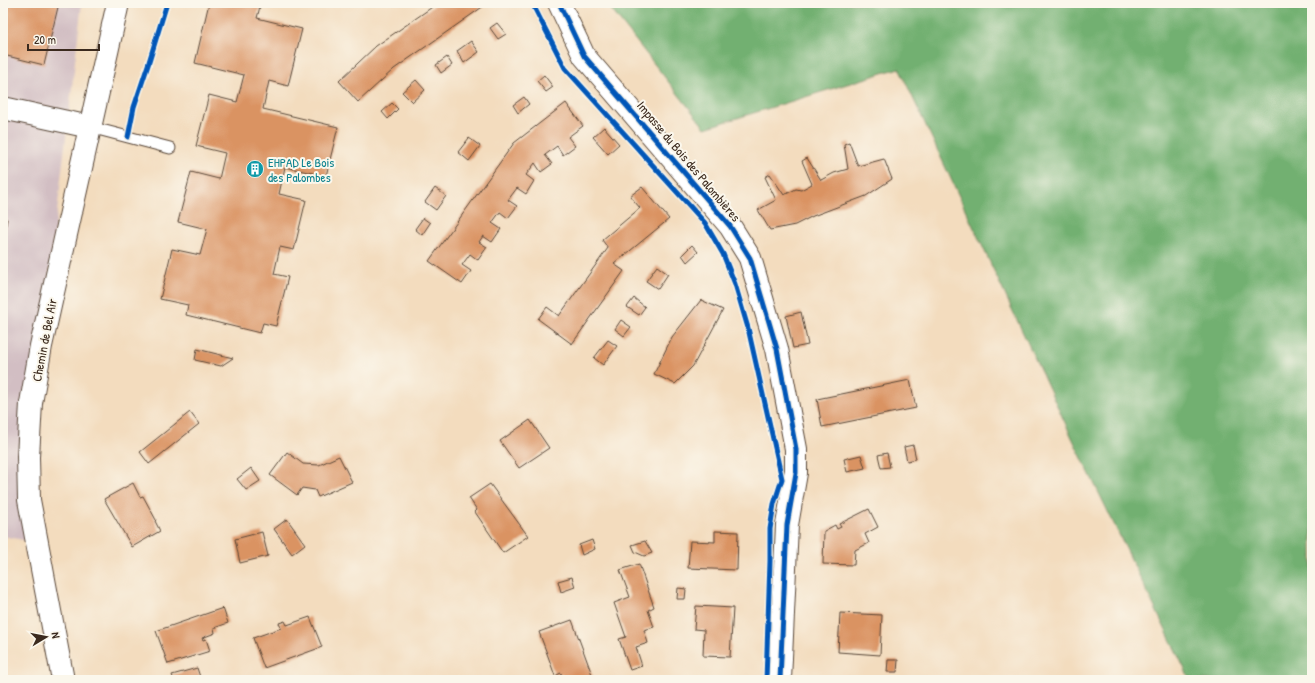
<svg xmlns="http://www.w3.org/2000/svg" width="1315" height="683" font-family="'Patrick Hand',sans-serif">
	<rect width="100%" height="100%" fill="#fbf7ec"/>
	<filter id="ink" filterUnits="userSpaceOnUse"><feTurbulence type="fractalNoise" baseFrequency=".025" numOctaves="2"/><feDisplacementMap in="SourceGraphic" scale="8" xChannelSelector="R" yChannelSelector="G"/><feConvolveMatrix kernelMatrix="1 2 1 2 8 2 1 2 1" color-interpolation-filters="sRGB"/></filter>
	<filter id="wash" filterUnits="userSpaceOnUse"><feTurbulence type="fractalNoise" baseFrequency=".012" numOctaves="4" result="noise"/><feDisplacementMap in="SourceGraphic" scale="16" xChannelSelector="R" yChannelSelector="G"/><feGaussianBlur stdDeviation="0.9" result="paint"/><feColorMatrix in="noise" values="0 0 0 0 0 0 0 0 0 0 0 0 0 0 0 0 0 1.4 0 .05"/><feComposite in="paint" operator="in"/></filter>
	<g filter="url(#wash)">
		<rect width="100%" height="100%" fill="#f3dcbe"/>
		<path fill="#d2bec3" d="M3,3H82L41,346L28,541L3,536Z"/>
		<path fill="#72b071" stroke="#566d48" d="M606,3H1312V680H1190L1075,444L899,68L705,128Z"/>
		<g id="blocks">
			<g fill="#da9362">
				<path d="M5,3H59L44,65L3,55V11Z"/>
				<path d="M209,3H261L257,18L302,29L288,86L269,81L263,109L338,127L326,176L285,167L279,194L306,200L294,250L280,247L274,274L288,277L276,326L263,323L260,333L186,315L188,305L160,299L172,249L200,255L207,229L178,222L191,172L219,179L225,153L196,146L209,95L237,102L244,75L195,63Z"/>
				<path d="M438,3H488L394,69L358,102L339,81L376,46Z"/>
				<path d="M497,23L506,34L498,39L490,28Z"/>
				<path d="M471,41L479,52L464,63L457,51Z"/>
				<path d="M447,57L452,65L441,73L436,65Z"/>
				<path d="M544,75L553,87L546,92L537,81Z"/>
				<path d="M416,80L425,90L412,102L402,92Z"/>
				<path d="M524,97L529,104L518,113L513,105Z"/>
				<path d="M392,103L398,109L388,119L382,112Z"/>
				<path d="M566,103L583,126L568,137L575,146L563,155L557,146L545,155L552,164L541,172L535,163L526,175L534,181L526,194L517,188L508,200L517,206L508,218L500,212L492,223L501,229L492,242L483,236L479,242L487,247L478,260L470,254L462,265L471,271L462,284L429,261L514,143Z"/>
				<path d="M604,127L619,144L608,154L593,137Z"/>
				<path d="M469,138L480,146L469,161L458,152Z"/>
				<path d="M849,142L858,166L884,159L892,179L866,196L813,216L795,225L770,230L758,210L776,200L765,177L770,174L784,195L796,189L801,190L812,184L802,161L807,158L821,180L834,173L848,169L844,144Z"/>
				<path d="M642,187L669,219L614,264L624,271L572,344L538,319L547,307L559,316L608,248L602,240L640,208L630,196Z"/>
				<path d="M435,188L446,196L436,210L425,202Z"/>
				<path d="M3,218L7,219L4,238H3Z"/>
				<path d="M423,218L430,223L422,235L415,229Z"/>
				<path d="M692,245L698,252L687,262L682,255Z"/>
				<path d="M657,266L668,274L658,289L646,281Z"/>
				<path d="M634,298L645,307L639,315L627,307Z"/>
				<path d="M701,300L723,310L693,366L675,384L654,374L672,337Z"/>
				<path d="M801,312L808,345L793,348L786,316Z"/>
				<path d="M621,320L631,327L624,336L615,329Z"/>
				<path d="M608,340L617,346L603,365L594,358Z"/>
				<path d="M197,349L233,358L221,366L195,360Z"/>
				<path d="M910,380L916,408L822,427L817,399Z"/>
				<path d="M190,412L199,424L149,464L140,452Z"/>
				<path d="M530,420L549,448L519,468L500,441Z"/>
				<path d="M913,445L916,459L907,461L904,447Z"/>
				<path d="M287,452L303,464L319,465L339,456L352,482L318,497L315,490L302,488L297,495L270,475Z"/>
				<path d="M887,453L890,467L881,468L878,455Z"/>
				<path d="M861,455L865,468L847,472L844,459Z"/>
				<path d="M251,468L260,481L246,490L237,479Z"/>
				<path d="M133,483L140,497L143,496L156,520L155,521L160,531L132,547L104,499Z"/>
				<path d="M490,484L528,536L503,553L475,512L477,510L469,498Z"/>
				<path d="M869,509L878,527L865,534L869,543L855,550L854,565L823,564L824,531L835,525L837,529L841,527L839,524Z"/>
				<path d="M287,519L305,544L292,554L274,529Z"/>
				<path d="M715,531L738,532L737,570L688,568L690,541L715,542Z"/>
				<path d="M262,532L268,556L240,563L235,539Z"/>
				<path d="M592,540L595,549L582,555L579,545Z"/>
				<path d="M645,541L652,553L644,556L635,552L632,545Z"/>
				<path d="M639,564L654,607L648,610L654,627L644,630L648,643L636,647L642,666L630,670L619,639L626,637L614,603L630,597L620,570Z"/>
				<path d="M572,577L575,587L561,592L558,581Z"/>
				<path d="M678,588L686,589L685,599H677Z"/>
				<path d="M696,606L733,608L730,657L703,656L704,630L694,629Z"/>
				<path d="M223,608L228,623L214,628L215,633L202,638L203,640L206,639L210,651L168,664L156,631Z"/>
				<path d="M840,613L882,615L880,655L838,652Z"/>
				<path d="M310,617L322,647L264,668L253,638L281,628L279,623L285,621L287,625Z"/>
				<path d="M572,620L594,680H564L561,673L555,676L549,659L539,632Z"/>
				<path d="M888,660H898L897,672H887Z"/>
				<path d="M197,668L201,680H174L172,675Z"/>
			</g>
		</g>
	</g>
	<g filter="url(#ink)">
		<use href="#blocks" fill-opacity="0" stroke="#574536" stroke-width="1"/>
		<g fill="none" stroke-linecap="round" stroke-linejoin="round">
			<defs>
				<path id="service" d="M90,127L170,148"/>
				<g id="minor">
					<path d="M559,3L584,56L730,226L750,258L777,349L796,449V473L787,525L780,680"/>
					<path d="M3,108L90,127"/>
				</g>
				<path id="tertiary" d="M63,680L29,500L28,457L31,403L41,346L118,3"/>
			</defs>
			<use href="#service" stroke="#574536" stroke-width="13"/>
			<use href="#minor" stroke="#574536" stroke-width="24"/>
			<use href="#tertiary" stroke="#574536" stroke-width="24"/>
			<use href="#service" stroke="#fff" stroke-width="11"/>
			<use href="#minor" stroke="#fff" stroke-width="22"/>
			<use href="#tertiary" stroke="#fff" stroke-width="22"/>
			<defs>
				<g id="cycleway">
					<path d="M532,3L565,68L705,223L723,254L735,284L748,328L782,479L774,504L770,529V561L766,680"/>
					<path d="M559,3L584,56L730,226L750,258L777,349L796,449V473L787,525L780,680"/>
					<path d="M128,137L134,107L149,62L167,3"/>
				</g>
			</defs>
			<use href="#cycleway" stroke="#fbf7ec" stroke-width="8"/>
			<use href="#cycleway" stroke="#0057b8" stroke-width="5"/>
		</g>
	</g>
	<defs>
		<symbol id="building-disc" viewBox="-11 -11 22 22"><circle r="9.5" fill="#0f9aa8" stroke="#fbf7ec"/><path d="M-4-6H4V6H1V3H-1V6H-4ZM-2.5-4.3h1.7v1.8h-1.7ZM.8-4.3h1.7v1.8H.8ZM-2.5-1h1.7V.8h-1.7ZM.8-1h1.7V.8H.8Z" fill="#fff"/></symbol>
	</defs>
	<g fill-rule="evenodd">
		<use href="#building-disc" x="245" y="159" width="20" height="20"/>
	</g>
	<g text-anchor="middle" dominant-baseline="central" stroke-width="4" stroke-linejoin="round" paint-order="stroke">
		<g font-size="13" fill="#3b2a1e" stroke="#fbf7ec">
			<text transform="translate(689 161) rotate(50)">Impasse du Bois des Palombières</text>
			<text transform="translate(44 340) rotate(-79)">Chemin de Bel Air</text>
		</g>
		<g font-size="13" fill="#0d838f" stroke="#fbf7ec" text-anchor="start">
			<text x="268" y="162">EHPAD Le Bois<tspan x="268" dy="15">des Palombes</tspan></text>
		</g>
	</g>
	<rect width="1315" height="683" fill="none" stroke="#fbf7ec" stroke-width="16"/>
	<g transform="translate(46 637) rotate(80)" stroke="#fbf7ec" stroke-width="3" paint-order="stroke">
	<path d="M0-3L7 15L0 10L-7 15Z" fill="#3b2a1e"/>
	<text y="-6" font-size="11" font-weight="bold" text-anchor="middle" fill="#3b2a1e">N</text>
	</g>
	<path d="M28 44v6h71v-6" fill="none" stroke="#3b2a1e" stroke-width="2"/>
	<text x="34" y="44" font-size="12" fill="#3b2a1e" stroke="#fbf7ec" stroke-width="3" paint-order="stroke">20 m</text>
</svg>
